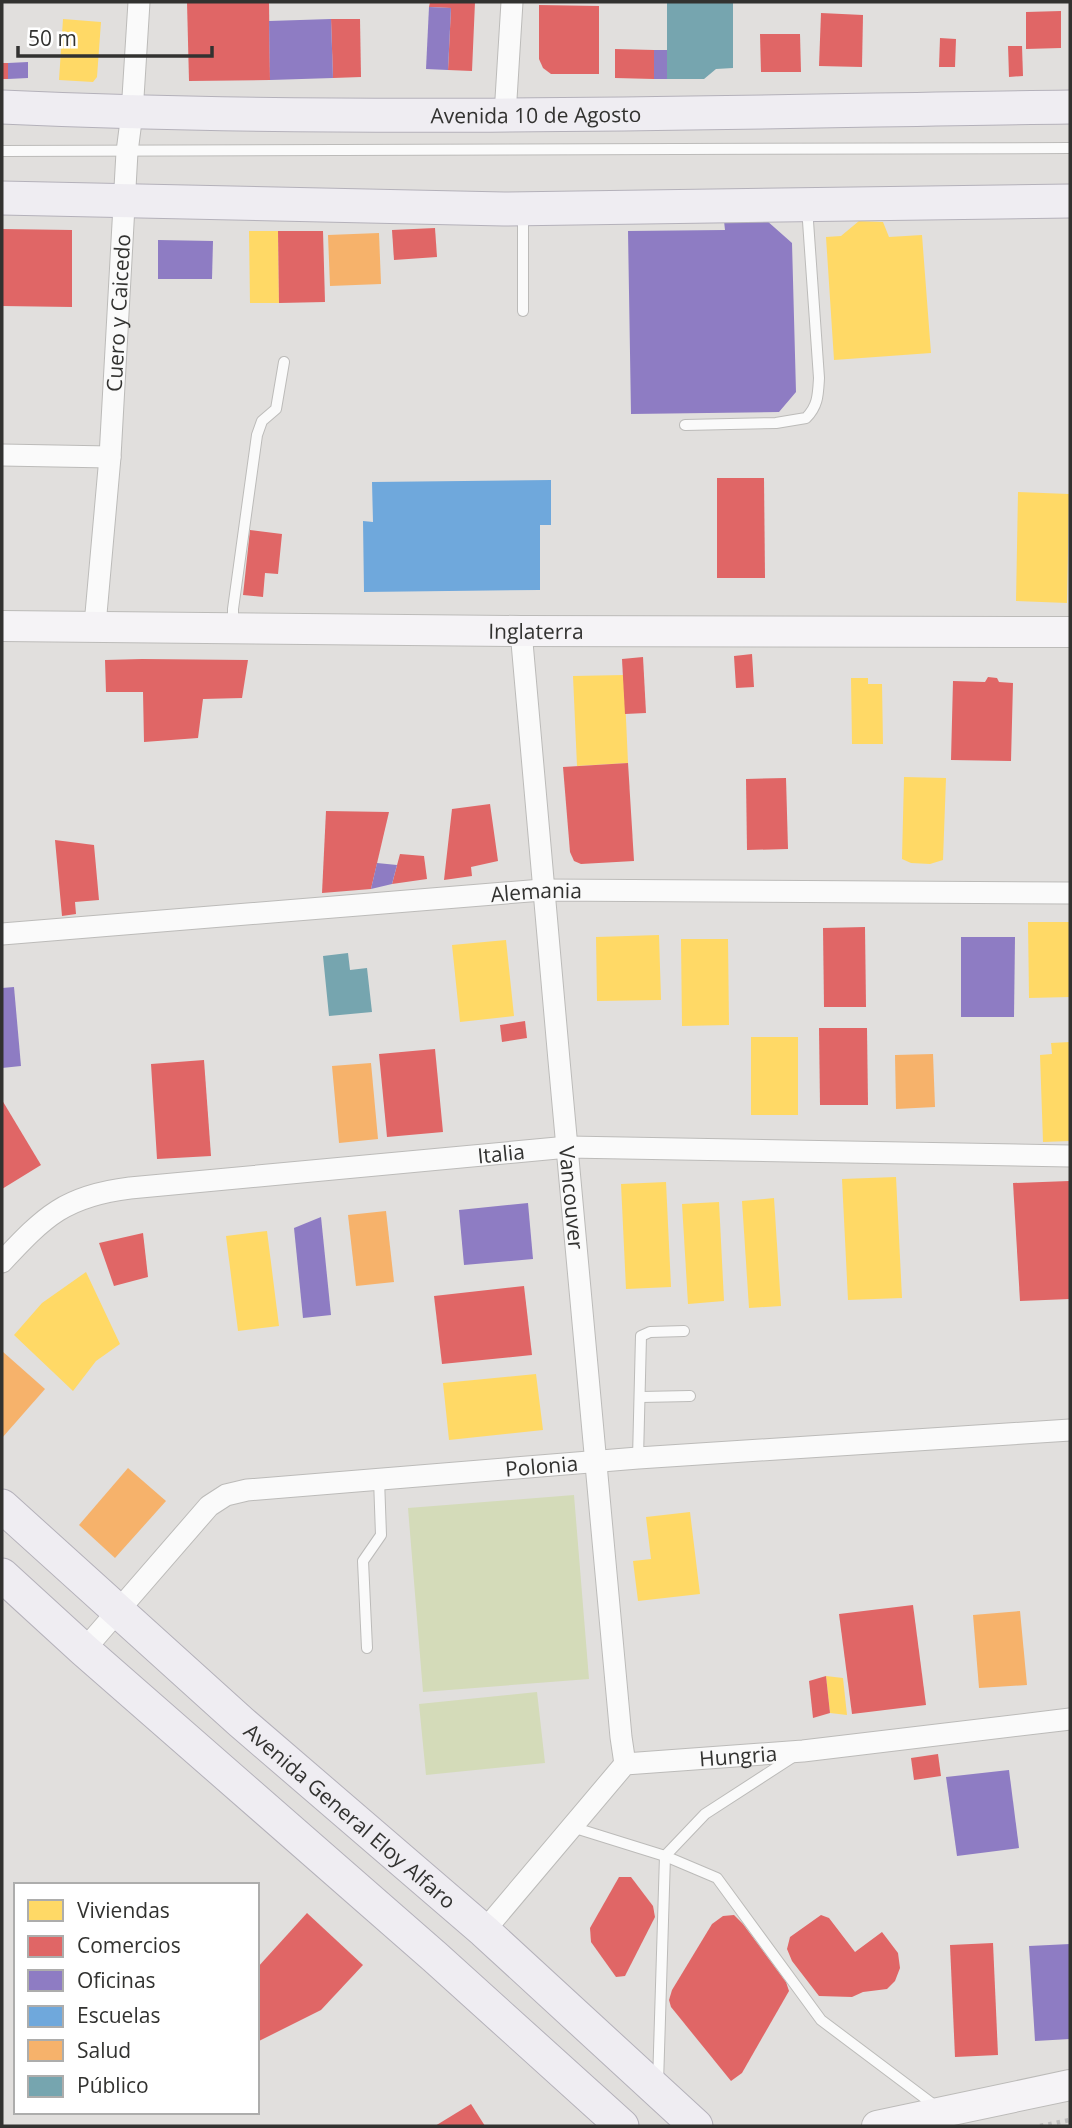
<svg xmlns="http://www.w3.org/2000/svg" width="1072" height="2128" font-family="'Open Sans',sans-serif">
	<rect width="100%" height="100%" fill="#e1dfdd"/>
	<g fill="#d4dbb9">
		<path d="M574,1495L589,1679L423,1692L408,1508Z"/>
		<path d="M537,1692L545,1763L426,1775L419,1704Z"/>
	</g>
	<g fill="#ffd966">
		<path d="M63,19L101,22L97,77L93,82L59,80Z"/>
		<path d="M859,221L883,222L889,237L922,235L931,353L834,360L826,237L841,236Z"/>
		<path d="M249,231H278L279,303H250Z"/>
		<path d="M1018,492L1069,494L1067,603L1016,601Z"/>
		<path d="M624,675L628,763L577,766L573,676Z"/>
		<path d="M851,678H868V684H882L883,744H852Z"/>
		<path d="M904,777L946,778L943,860L930,864L911,863L902,859Z"/>
		<path d="M1028,922H1070V997L1029,998Z"/>
		<path d="M659,935L661,1000L597,1001L596,937Z"/>
		<path d="M681,939H728L729,1025L682,1026Z"/>
		<path d="M506,940L514,1016L460,1022L452,945Z"/>
		<rect x="751" y="1037" width="47" height="78"/>
		<path d="M1070,1042V1141L1043,1142L1040,1055L1052,1054L1051,1043Z"/>
		<path d="M896,1177L902,1298L848,1300L842,1179Z"/>
		<path d="M666,1182L671,1287L626,1289L621,1184Z"/>
		<path d="M774,1198L781,1306L749,1308L742,1201Z"/>
		<path d="M719,1202L724,1301L688,1304L682,1204Z"/>
		<path d="M267,1231L279,1326L238,1331L226,1236Z"/>
		<path d="M86,1272L120,1344L96,1361L73,1391L14,1335L42,1303Z"/>
		<path d="M536,1374L543,1430L449,1440L443,1383Z"/>
		<path d="M690,1512L700,1594L638,1601L633,1561L651,1559L646,1517Z"/>
		<path d="M826,1676L843,1678L847,1715L830,1713Z"/>
	</g>
	<g fill="#e06666">
		<path d="M187,2H269L270,80L189,81Z"/>
		<path d="M430,2H475L472,71L448,70L451,8L429,7Z"/>
		<path d="M539,5L599,6V74H551L543,68L539,59Z"/>
		<path d="M1061,11V48L1026,49V12Z"/>
		<path d="M821,13L863,15L862,67L819,66Z"/>
		<path d="M331,19H360L361,77L333,78Z"/>
		<path d="M760,34H800L801,72H761Z"/>
		<path d="M940,38L956,39L955,67H939Z"/>
		<path d="M1008,46H1022L1023,76L1009,77Z"/>
		<path d="M615,49L654,50V79L615,78Z"/>
		<rect x="2" y="63" width="6" height="16"/>
		<path d="M435,228L437,257L394,260L392,230Z"/>
		<path d="M2,229L72,230V307L2,306Z"/>
		<path d="M278,231H323L325,302L279,303Z"/>
		<path d="M717,478H764L765,578H717Z"/>
		<path d="M250,530L282,534L278,574L265,573L263,597L243,595Z"/>
		<path d="M752,654L754,687L736,688L734,656Z"/>
		<path d="M643,657L646,713L625,714L622,659Z"/>
		<path d="M142,659L248,660L242,698L203,699L198,738L144,742L143,692H106L105,660Z"/>
		<path d="M988,677L997,678L999,682L1013,683L1011,761L951,760L953,681L985,682Z"/>
		<path d="M628,763L634,861L581,864L574,861L570,852L563,767Z"/>
		<path d="M786,778L788,849L747,850L746,779Z"/>
		<path d="M490,804L498,861L471,867L472,876L444,880L452,809Z"/>
		<path d="M326,811L389,812L371,889L322,893Z"/>
		<path d="M55,840L94,845L99,900L75,902L76,914L62,916Z"/>
		<path d="M400,854L424,856L427,879L392,884Z"/>
		<path d="M865,927L866,1007H824L823,928Z"/>
		<path d="M525,1021L527,1038L502,1042L500,1025Z"/>
		<path d="M819,1028H867L868,1105H820Z"/>
		<path d="M435,1049L443,1132L387,1137L379,1054Z"/>
		<path d="M204,1060L211,1156L157,1159L151,1064Z"/>
		<path d="M2,1100L41,1165L2,1189Z"/>
		<path d="M1069,1181L1070,1299L1020,1301L1013,1183Z"/>
		<path d="M143,1233L148,1277L114,1286L99,1243Z"/>
		<path d="M524,1286L532,1355L442,1364L434,1296Z"/>
		<path d="M913,1605L926,1705L852,1714L839,1614Z"/>
		<path d="M826,1676L830,1713L813,1718L809,1681Z"/>
		<path d="M938,1754L941,1776L914,1780L911,1758Z"/>
		<path d="M619,1877H631L653,1906L655,1917L625,1976L616,1977L591,1942L590,1928Z"/>
		<path d="M307,1913L363,1965L321,2010L257,2042V1968Z"/>
		<path d="M734,1915L743,1924L786,1982L789,1991L742,2073L731,2081L671,2007L669,2000L672,1990L712,1924L723,1916Z"/>
		<path d="M821,1915L829,1918L855,1952L882,1932L898,1953L900,1968L895,1981L887,1989L863,1992L852,1997L819,1996L792,1961L787,1949L790,1937Z"/>
		<path d="M993,1943L998,2055L955,2057L950,1945Z"/>
		<path d="M471,2104L485,2126H435Z"/>
	</g>
	<g fill="#8e7cc3">
		<path d="M429,7L451,8L448,70L426,69Z"/>
		<path d="M331,19L333,78L270,80L269,21Z"/>
		<path d="M654,50H668L667,79H654Z"/>
		<path d="M28,62V78L8,79V63Z"/>
		<path d="M766,220L792,243L796,392L779,412L631,414L628,231L725,230L724,221Z"/>
		<path d="M158,240L213,241L212,279H158Z"/>
		<path d="M377,863L397,865L392,884L371,889Z"/>
		<path d="M961,937H1015L1014,1017H961Z"/>
		<path d="M14,987L21,1066L2,1068V988Z"/>
		<path d="M528,1203L533,1259L464,1265L459,1210Z"/>
		<path d="M321,1217L331,1315L303,1318L294,1228Z"/>
		<path d="M1009,1770L1019,1848L957,1856L946,1777Z"/>
		<path d="M1070,1944V2039L1035,2041L1029,1946Z"/>
	</g>
	<path fill="#6fa8dc" d="M551,480V525H540V590L364,592L363,521L373,522L372,482Z"/>
	<g fill="#f6b26b">
		<path d="M379,233L381,284L330,286L328,235Z"/>
		<path d="M933,1054L935,1107L896,1109L895,1055Z"/>
		<path d="M371,1063L378,1139L339,1143L332,1066Z"/>
		<path d="M386,1211L394,1282L356,1286L348,1215Z"/>
		<path d="M2,1351L45,1389L2,1438Z"/>
		<path d="M128,1468L166,1501L115,1558L79,1525Z"/>
		<path d="M1020,1611L1027,1685L979,1688L973,1615Z"/>
	</g>
	<g fill="#76a5af">
		<path d="M667,2H733V68L716,69L704,79H667Z"/>
		<path d="M348,953L350,970L367,968L372,1012L329,1016L323,956Z"/>
	</g>
	<g fill="none" stroke-linecap="round" stroke-linejoin="round">
		<defs>
			<g id="lane">
				<path d="M2,151L1070,148"/>
				<path d="M523,311V212"/>
				<path d="M685,425L776,423L806,418C818,406 818,395 819,378L807,207"/>
				<path d="M233,627V609L257,435L262,421L276,409L284,362"/>
				<path d="M641,1397L690,1396"/>
				<path d="M638,1458L641,1336L650,1332L684,1331"/>
				<path d="M367,1648L363,1561L381,1535L379,1479"/>
				<path d="M572,1827L665,1856L717,1878L821,2020L938,2108"/>
				<path d="M658,2083L665,1856L705,1814L796,1755"/>
			</g>
			<g id="street">
				<path d="M505,115L512,2"/>
				<path d="M2,455L110,457"/>
				<path id="s1" d="M95,625L110,457L127,152L132,113L139,2"/>
				<path id="s2" d="M521,631C551,1000 590,1368 621,1737L625,1764"/>
				<path id="s3" d="M2,934L542,890L1070,893"/>
				<path id="s4" d="M2,1262C45,1216 65,1196 130,1188L568,1147L1070,1156"/>
				<path id="s5" d="M84,1650L209,1506L226,1495L247,1490L638,1458L1070,1430"/>
				<path id="s6" d="M484,1931L625,1764L803,1751L1070,1719"/>
			</g>
			<g id="secondary">
				<path id="s7" d="M2,626L521,631L1070,632"/>
				<path d="M877,2126L1070,2085"/>
			</g>
			<g id="primary">
				<path id="s8" d="M2,107C357,123 714,112 1070,107"/>
				<path d="M2,198L504,209L1070,201"/>
				<path id="s9" d="M2,1506L241,1722L484,1931L696,2126"/>
				<path d="M2,1575L84,1650L435,1957L622,2126"/>
			</g>
		</defs>
		<use href="#lane" stroke="#bcbbb9" stroke-width="12"/>
		<use href="#street" stroke="#bcbbb9" stroke-width="23"/>
		<use href="#secondary" stroke="#bcbbb9" stroke-width="32"/>
		<use href="#primary" stroke="#b4b1ba" stroke-width="35"/>
		<path stroke="#c0bfbf" stroke-width="4.5" stroke-dasharray="3.5 5" stroke-linecap="butt" d="M1040,2126L1070,2120"/>
		<use href="#lane" stroke="#fafafa" stroke-width="10"/>
		<use href="#street" stroke="#fafafa" stroke-width="21"/>
		<use href="#secondary" stroke="#f5f3f6" stroke-width="30"/>
		<use href="#primary" stroke="#efedf2" stroke-width="33"/>
	</g>
	<g text-anchor="middle" dominant-baseline="central" stroke-width="7" stroke-linejoin="round" paint-order="stroke">
		<g font-size="21" fill="#323230" stroke="#fff">
			<text stroke="none"><textPath href="#s8" startOffset="534">Avenida 10 de Agosto</textPath></text>
			<text stroke="none"><textPath href="#s1" startOffset="313">Cuero y Caicedo</textPath></text>
			<text stroke="none"><textPath href="#s7" startOffset="534">Inglaterra</textPath></text>
			<text stroke="none"><textPath href="#s3" startOffset="536">Alemania</textPath></text>
			<text stroke="none"><textPath href="#s4" startOffset="525">Italia</textPath></text>
			<text stroke="none"><textPath href="#s2" startOffset="569">Vancouver</textPath></text>
			<text stroke="none"><textPath href="#s5" startOffset="528">Polonia</textPath></text>
			<text stroke="none"><textPath href="#s6" startOffset="332">Hungria</textPath></text>
			<text stroke="none"><textPath href="#s9" startOffset="466">Avenida General Eloy Alfaro</textPath></text>
		</g>
	</g>
	<rect width="1072" height="2128" fill="none" stroke="#323230" stroke-width="7"/>
	<rect x="14" y="1883" width="245" height="231" fill="#ffffff" stroke="#adadac" stroke-width="2"/>
	<rect x="28" y="1900" width="35" height="21" fill="#ffd966" stroke="#adadac" stroke-width="2"/>
	<text x="77" y="1918" font-size="21" fill="#323230">Viviendas</text>
	<rect x="28" y="1936" width="35" height="21" fill="#e06666" stroke="#adadac" stroke-width="2"/>
	<text x="77" y="1953" font-size="21" fill="#323230">Comercios</text>
	<rect x="28" y="1970" width="35" height="21" fill="#8e7cc3" stroke="#adadac" stroke-width="2"/>
	<text x="77" y="1988" font-size="21" fill="#323230">Oficinas</text>
	<rect x="28" y="2006" width="35" height="21" fill="#6fa8dc" stroke="#adadac" stroke-width="2"/>
	<text x="77" y="2023" font-size="21" fill="#323230">Escuelas</text>
	<rect x="28" y="2040" width="35" height="21" fill="#f6b26b" stroke="#adadac" stroke-width="2"/>
	<text x="77" y="2058" font-size="21" fill="#323230">Salud</text>
	<rect x="28" y="2076" width="35" height="21" fill="#76a5af" stroke="#adadac" stroke-width="2"/>
	<text x="77" y="2093" font-size="21" fill="#323230">Público</text>
	<path d="M18 46v10h194v-10" fill="none" stroke="#323230" stroke-width="3.5"/>
	<text x="28" y="46" font-size="21" fill="#323230" stroke="#ffffff" stroke-width="5" paint-order="stroke">50 m</text>
</svg>
